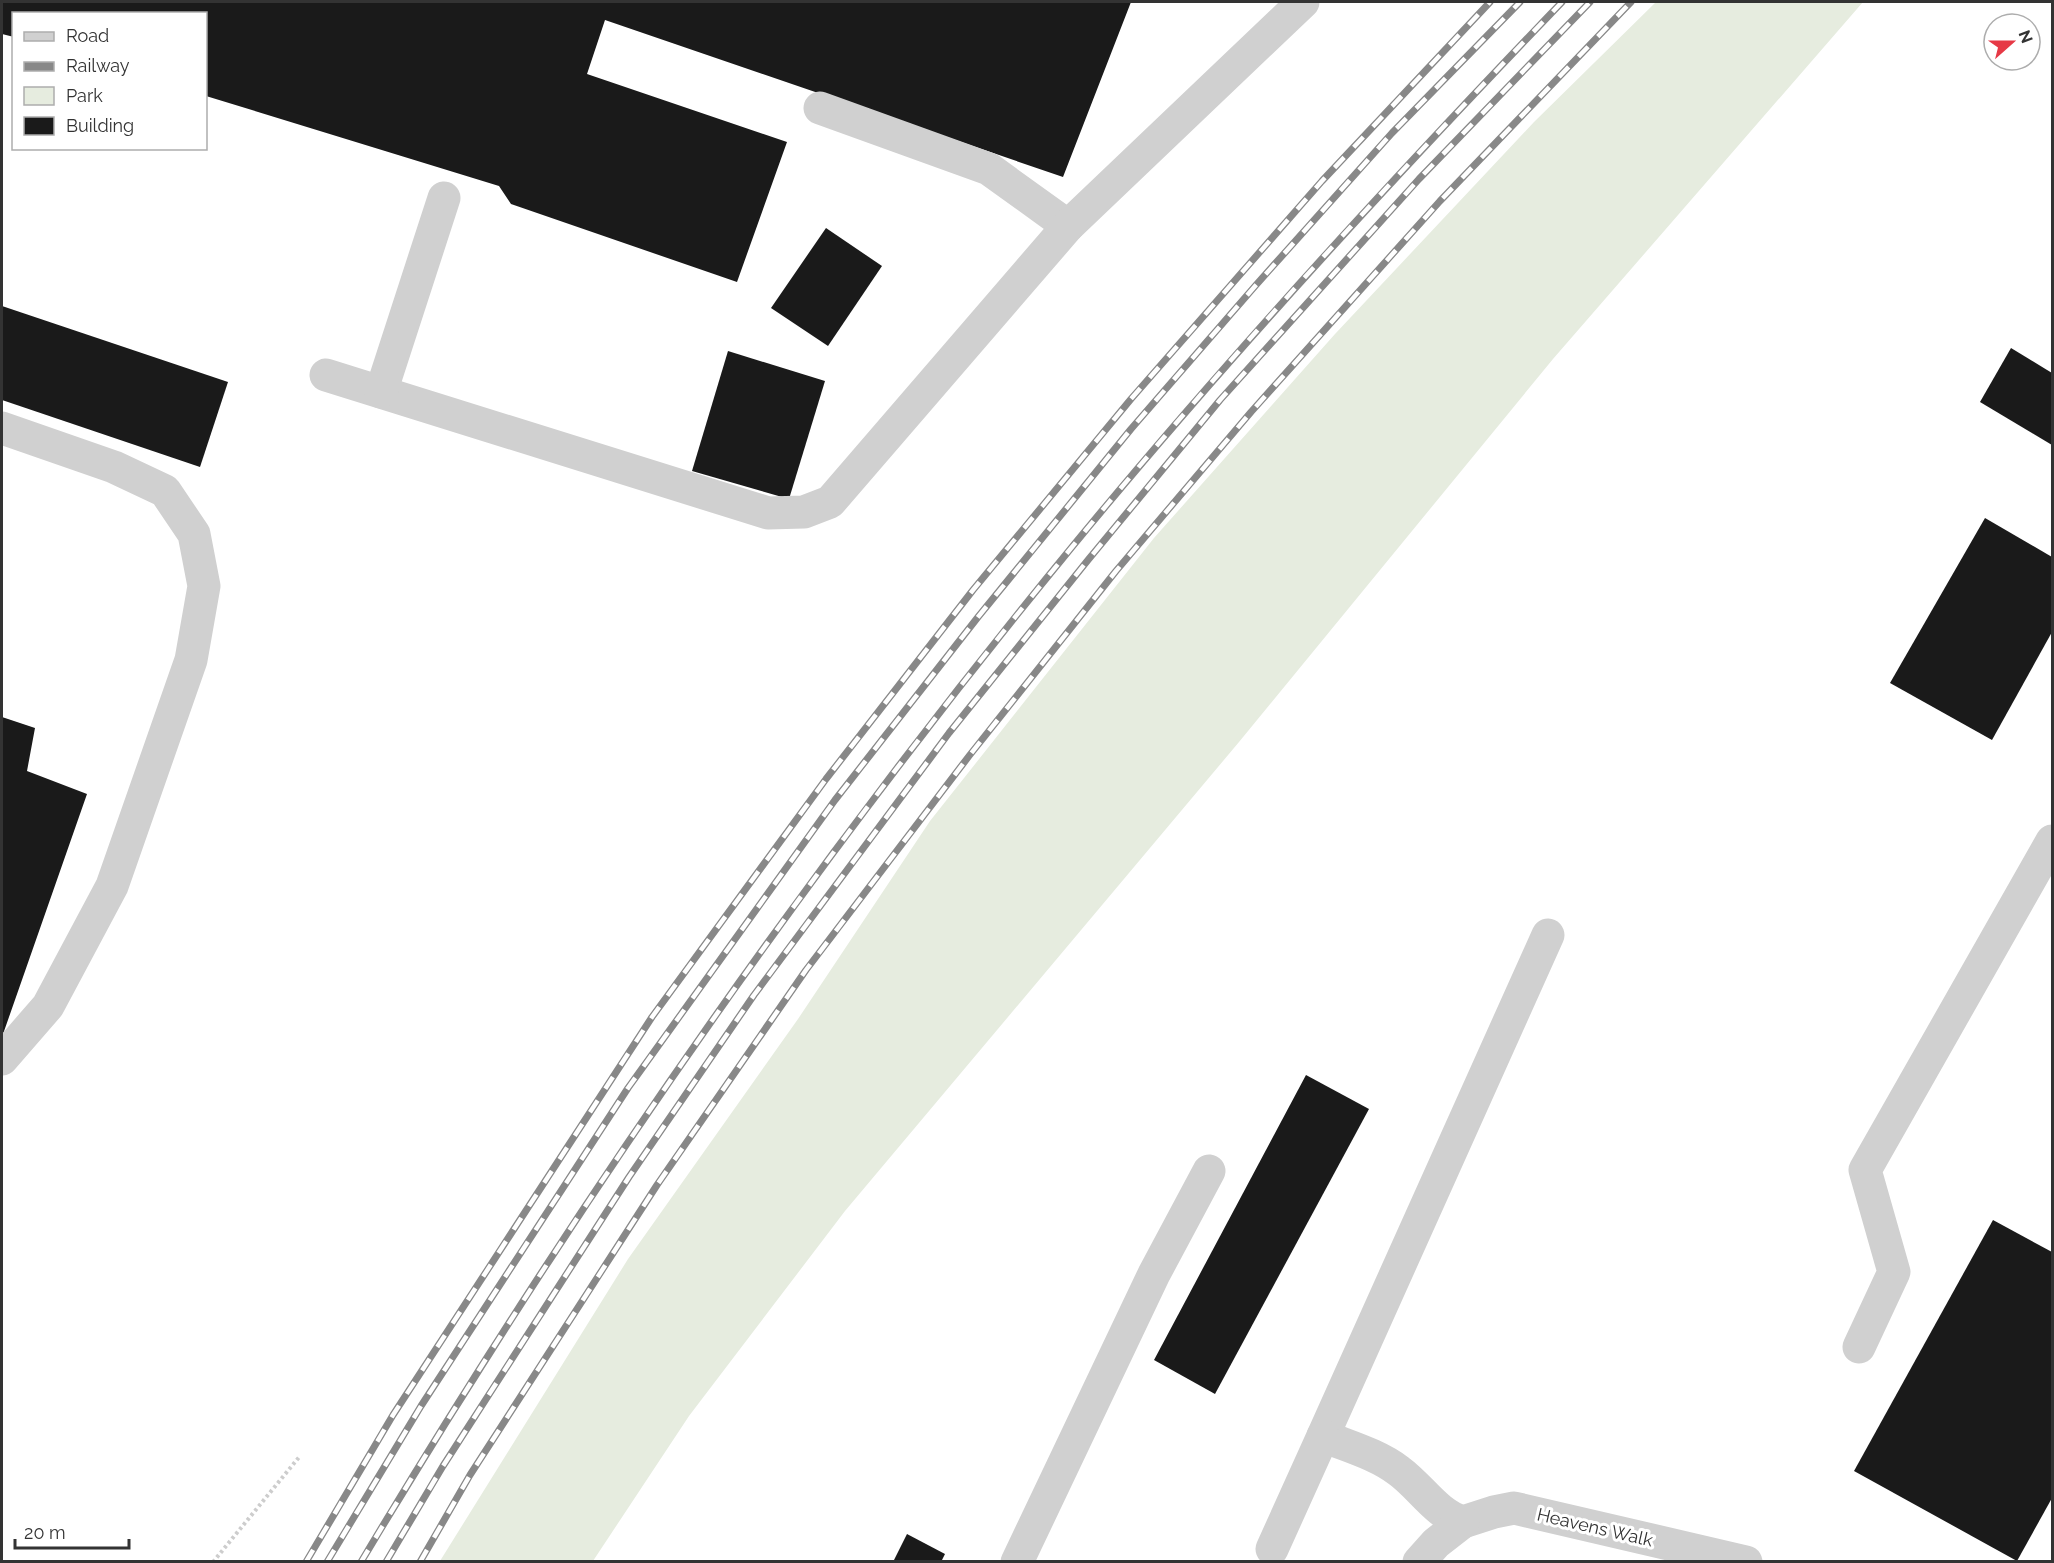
<svg xmlns="http://www.w3.org/2000/svg" width="2054" height="1563" font-family="Raleway,sans-serif">
	<rect width="100%" height="100%" fill="#fff"/>
	<path fill="#e6ecdf" d="M1656,2H1863L1553,359L1239,742L845,1211L689,1416L593,1561H440L628,1259L798,1019L930,821L1154,538L1335,334L1534,122Z"/>
	<g fill="#1a1a1a">
		<path d="M2,2H1131L1063,177L605,20L587,74L787,142L737,282L511,204L499,186L206,96V14H14V37L2,34Z"/>
		<path d="M826,228L882,266L828,346L771,308Z"/>
		<path d="M2,306L228,382L200,467L2,400Z"/>
		<path d="M2011,348L2052,373V445L1980,402Z"/>
		<path d="M728,351L825,381L789,499L692,471Z"/>
		<path d="M1985,518L2052,557V632L1992,740L1890,683Z"/>
		<path d="M2,717L35,728L27,771L87,794L2,1037Z"/>
		<path d="M1306,1075L1369,1109L1215,1394L1154,1360Z"/>
		<path d="M1993,1220L2052,1252V1498L2017,1561L1854,1471Z"/>
		<path d="M907,1534L945,1554L941,1562H893Z"/>
	</g>
	<g fill="none" stroke-linecap="round" stroke-linejoin="round">
		<path stroke="#cdcdcd" stroke-width="4" stroke-dasharray="3 3" stroke-linecap="butt" d="M213,1562L300,1456"/>
		<g stroke="#d0d0d0" stroke-width="33">
			<path d="M820,108L989,169L1068,226"/>
			<path d="M326,375L768,513L804,512L830,502L1068,226L1303,2"/>
			<path d="M381,392L444,198"/>
			<path d="M2,428L114,467L165,491L194,534L204,586L191,660L112,886L48,1006L2,1059"/>
			<path d="M1548,935L1323,1436C1347,1446 1377,1454 1399,1471C1421,1487 1436,1514 1463,1522L1494,1512L1514,1508L1746,1562"/>
			<path d="M1859,1347L1894,1272L1865,1170L2052,841"/>
			<path d="M1272,1549L1323,1436"/>
			<path d="M1017,1562L1154,1274L1209,1171"/>
			<path d="M1419,1562L1436,1543L1463,1522"/>
		</g>
		<defs>
			<g id="rail">
				<path d="M306,1562L393,1415L652,1017L826,779L973,590L1131,399L1322,181L1490,2"/>
				<path d="M327,1562L421,1406L628,1088L835,800L978,617L1131,429L1256,285L1392,133L1520,2"/>
				<path d="M361,1562C573,1207 810,866 1072,547C1227,358 1393,178 1562,2"/>
				<path d="M386,1562L443,1466L629,1177L754,995L949,733L1088,560L1220,400L1419,179L1590,2"/>
				<path d="M420,1562L470,1475L657,1185L806,970L969,756L1116,571L1251,412L1440,201L1631,2"/>
			</g>
		</defs>
		<use href="#rail" stroke="#888" stroke-width="7"/>
		<use href="#rail" stroke="#fff" stroke-width="4.5" stroke-dasharray="14" stroke-linecap="butt"/>
	</g>
	<g text-anchor="middle" dominant-baseline="central" stroke-width="6" stroke-linejoin="round" paint-order="stroke">
		<g font-size="18" fill="#333" stroke="#fff">
			<text transform="translate(1595 1527) rotate(13)">Heavens Walk</text>
		</g>
	</g>
	<rect width="2054" height="1563" fill="none" stroke="#333333" stroke-width="6"/>
	<rect x="12" y="12" width="195" height="138" fill="#ffffff" stroke="#adadad" stroke-width="1.5"/>
	<rect x="24" y="32" width="30" height="9" fill="#d0d0d0" stroke="#adadad" stroke-width="1.5"/>
	<text x="66" y="42" font-size="18" fill="#333333">Road</text>
	<rect x="24" y="62" width="30" height="9" fill="#888888" stroke="#adadad" stroke-width="1.5"/>
	<text x="66" y="72" font-size="18" fill="#333333">Railway</text>
	<rect x="24" y="87" width="30" height="18" fill="#e6ecdf" stroke="#adadad" stroke-width="1.5"/>
	<text x="66" y="102" font-size="18" fill="#333333">Park</text>
	<rect x="24" y="117" width="30" height="18" fill="#1a1a1a" stroke="#adadad" stroke-width="1.5"/>
	<text x="66" y="132" font-size="18" fill="#333333">Building</text>
	<g transform="translate(2012 42) rotate(69)"><circle r="28" fill="#ffffff" stroke="#adadad" stroke-width="1.5"/>
	<path d="M0-4.5L10 22L0 15L-10 22Z" fill="#e63946"/>
	<text y="-9" font-size="16" font-weight="bold" text-anchor="middle" fill="#333333">N</text>
	</g>
	<path d="M15 1539v9h114v-9" fill="none" stroke="#333333" stroke-width="3"/>
	<text x="24" y="1539" font-size="18" fill="#333333" stroke="#ffffff" stroke-width="4.5" paint-order="stroke">20 m</text>
</svg>
